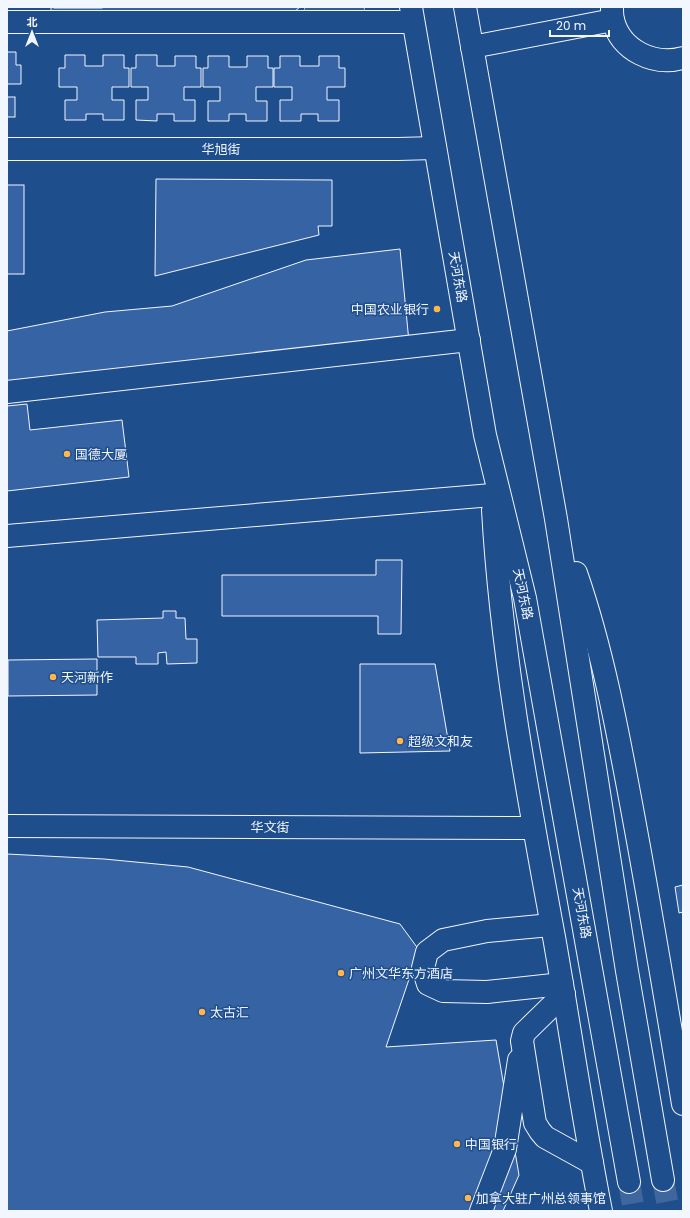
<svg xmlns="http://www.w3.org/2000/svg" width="690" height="1218" font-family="Poppins,'Noto Sans SC',sans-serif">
	<rect width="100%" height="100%" fill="#1f4e8c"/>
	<path fill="#305b95" stroke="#a8bbd7" d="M305,7H364L365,12L304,11Z"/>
	<g fill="#3563a3" stroke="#f2f6ff">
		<path d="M51,7H300L294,12L51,13Z"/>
		<rect x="54" y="7" width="48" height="1"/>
		<path d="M7,52H16V65H21V84H7Z"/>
		<path d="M65,55H85V66H103V55H124V68H129V87H112V100H124V120H103V114H86V120H65V100H77V87H59V68H65Z"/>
		<path d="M136,55H157V66H175V56H196V68H201V87H184V100H195V121H174V114H157V121L136,120V100H148V87H131V68H136Z"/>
		<path d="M208,56H229V67H247V56H268V68H273V87H256V101H267V121H246V114H229V121H208V101H220V87H203V68H208Z"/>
		<path d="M280,56H300V66H319V56H339V68H345V87H327V100H339V121H318V114H301V121H280V100H292V87H274V68H280Z"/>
		<rect x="7" y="97" width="8" height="20"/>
		<path d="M156,179L332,180V226H318L319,235L155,276Z"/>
		<rect x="7" y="185" width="17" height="89"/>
		<path d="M400,249L409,342L7,383V331L105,312L172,306L306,260Z"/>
		<path d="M27,404L30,430L122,420L129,477L7,491V406Z"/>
		<path d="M376,560H402L401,634H378V616H222V575H376Z"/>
		<path d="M163,611H176V618H185L186,639H197V663L167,664L166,652L158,653V664H136V657H98L97,620L163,618Z"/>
		<path d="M97,659V695L8,696V660Z"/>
		<path d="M360,664H435L450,751L360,753Z"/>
		<path d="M7,854L104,859L188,867L400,924L419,950L386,1047L496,1040L519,1175L503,1211H7Z"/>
		<path d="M683,885V912L679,913L675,887Z"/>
	</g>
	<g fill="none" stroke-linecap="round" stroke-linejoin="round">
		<g stroke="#3f679d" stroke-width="22" stroke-dasharray="22 11" stroke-linecap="butt">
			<path d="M663,1180L669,1211"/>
			<path d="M629,1182L634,1211"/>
		</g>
		<defs>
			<g id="minor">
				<path d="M612,7C612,11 612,16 613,20C621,51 654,66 683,58"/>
				<path d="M7,22H413"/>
				<path d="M472,47L613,20"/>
				<path d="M7,149H398L435,148"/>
				<path d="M7,392L469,340"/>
				<path d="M7,536L492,495"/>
				<path d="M7,826L534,828"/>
				<path d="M551,925L487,931L443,940L427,952L423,968L428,984L443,991L487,992L562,984"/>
				<path d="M564,994L524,1033L522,1041L535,1123L540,1131L545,1137L592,1163"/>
				<path d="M481,1211L505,1149L519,1060"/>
			</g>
			<g id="highway">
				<path d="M411,7L485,435L525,598L629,1182"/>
				<path d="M465,7L556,519L627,971L663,1180"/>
				<path d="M493,510C501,653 528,796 554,937C570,1028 583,1120 601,1211"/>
				<path d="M576,573C603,651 618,733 633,814C651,911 667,1007 683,1104"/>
			</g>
		</defs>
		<use href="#minor" stroke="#f2f6ff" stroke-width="24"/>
		<use href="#highway" stroke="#f2f6ff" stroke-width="24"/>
		<use href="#minor" stroke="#1f4e8c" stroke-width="22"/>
		<use href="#highway" stroke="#1f4e8c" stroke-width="22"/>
	</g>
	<g fill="#ffb74d" stroke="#1f4e8c" stroke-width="1.5">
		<circle cx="437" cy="309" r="4"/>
		<circle cx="67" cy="454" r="4"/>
		<circle cx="53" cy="677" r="4"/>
		<circle cx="400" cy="741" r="4"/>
		<circle cx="341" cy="973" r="4"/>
		<circle cx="202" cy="1012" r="4"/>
		<circle cx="457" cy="1144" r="4"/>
		<circle cx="468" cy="1198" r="4"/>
	</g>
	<g text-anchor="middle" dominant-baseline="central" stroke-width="3" stroke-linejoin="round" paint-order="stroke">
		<g font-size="13" fill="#f2f6ff" stroke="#1f4e8c">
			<text x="221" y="149">华旭街</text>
			<text transform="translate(458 277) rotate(80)">天河东路</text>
			<text transform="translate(523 594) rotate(78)">天河东路</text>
			<text x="270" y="827">华文街</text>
			<text transform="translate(582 913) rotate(80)">天河东路</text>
		</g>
		<g font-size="13" fill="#f2f6ff" stroke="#1f4e8c" text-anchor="start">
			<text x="429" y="309" text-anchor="end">中国农业银行</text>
			<text x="75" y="454">国德大厦</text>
			<text x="61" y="677">天河新作</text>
			<text x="408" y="741">超级文和友</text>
			<text x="349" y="973">广州文华东方酒店</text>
			<text x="210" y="1012">太古汇</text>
			<text x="465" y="1144">中国银行</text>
			<text x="476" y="1198">加拿大驻广州总领事馆</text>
		</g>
	</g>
	<rect width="690" height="1218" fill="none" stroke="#f2f6ff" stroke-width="16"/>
	<g transform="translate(32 32)" stroke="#1f4e8c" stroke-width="3" paint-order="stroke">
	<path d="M0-3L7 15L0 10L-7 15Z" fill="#f2f6ff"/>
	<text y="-6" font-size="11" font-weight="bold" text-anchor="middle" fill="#f2f6ff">北</text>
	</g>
	<path d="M550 30v6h59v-6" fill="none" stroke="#f2f6ff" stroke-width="2"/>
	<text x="556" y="30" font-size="12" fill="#f2f6ff" stroke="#1f4e8c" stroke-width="3" paint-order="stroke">20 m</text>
</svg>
